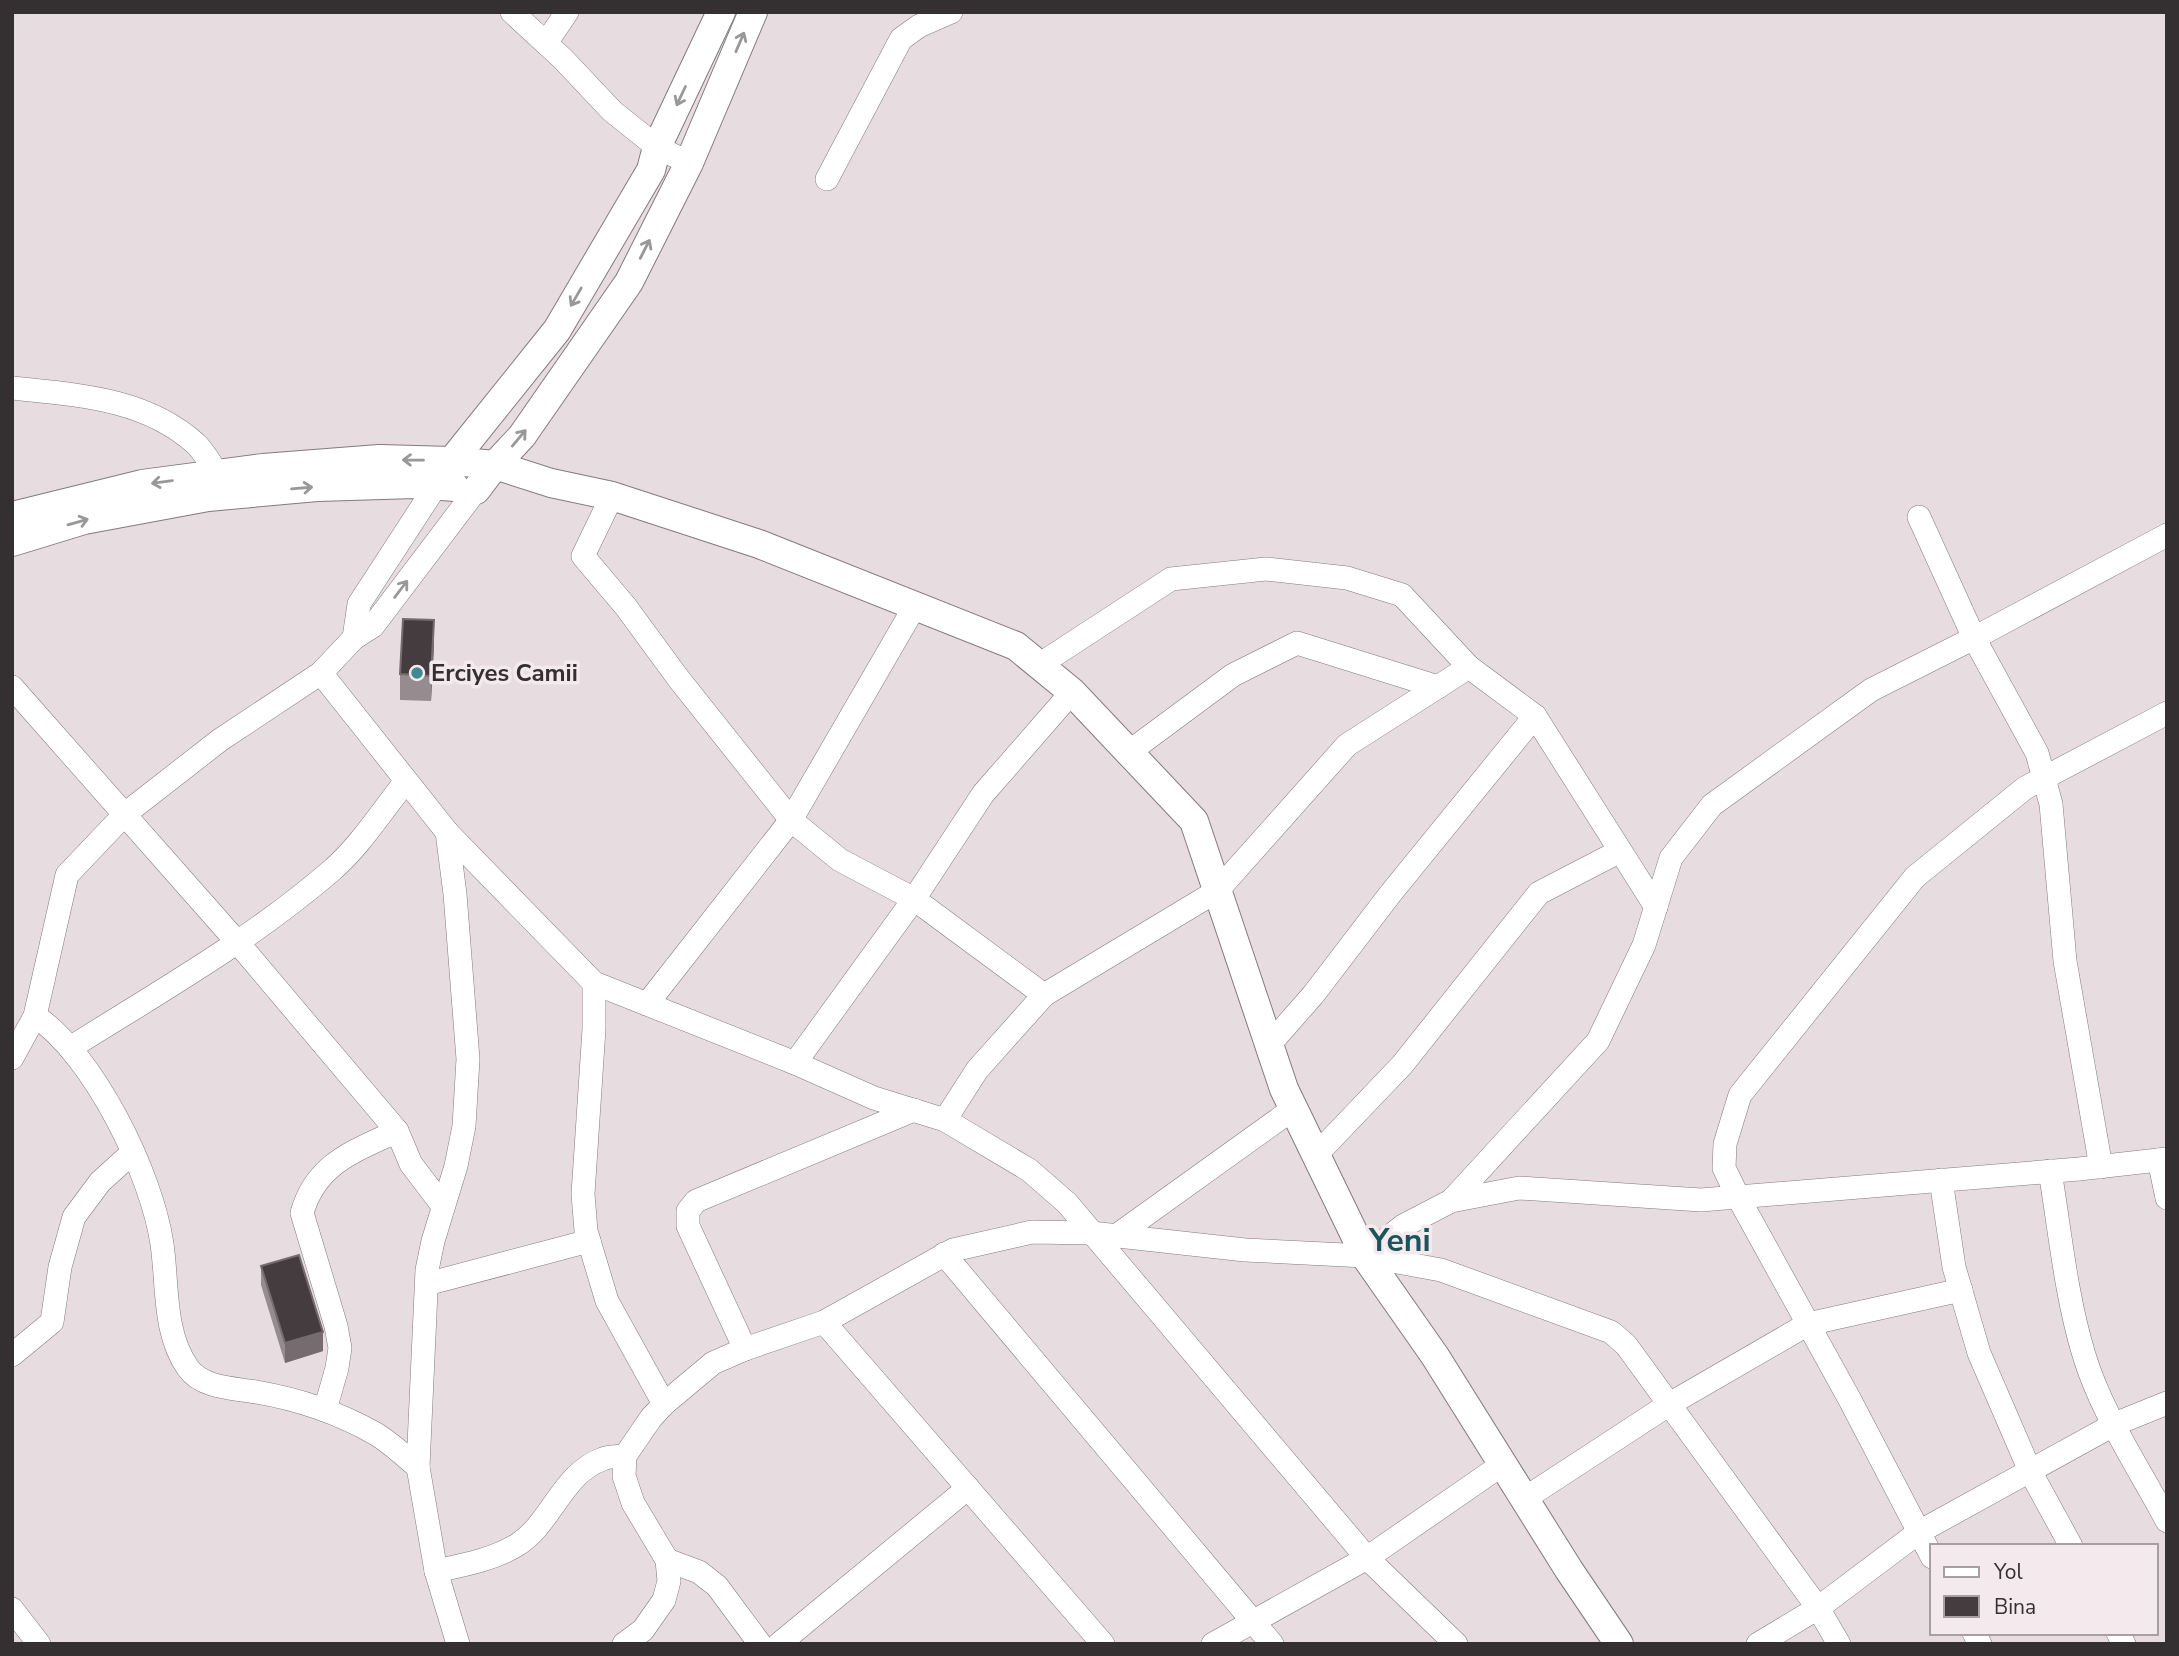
<svg xmlns="http://www.w3.org/2000/svg" width="2179" height="1656" font-family="'Nunito Sans',sans-serif">
	<rect width="100%" height="100%" fill="#e7dce0"/>
	<g fill="none" stroke-linecap="round" stroke-linejoin="round">
		<defs>
			<g id="minor">
				<path d="M512,12L563,59L612,111L657,147L689,163"/>
				<path d="M546,43L567,12"/>
				<path d="M827,179L901,39L919,26L951,12"/>
				<path d="M12,388C77,395 145,398 196,444C207,455 216,472 223,485"/>
				<path d="M612,496L583,556L626,607L678,678L791,820L840,860L914,899L1044,995"/>
				<path d="M1919,517L1974,638L2037,753L2051,804L2065,961L2101,1167"/>
				<path d="M354,638L359,604L437,484"/>
				<path d="M1039,665L1171,579L1266,569L1347,578L1402,595L1469,667L1535,716L1656,907"/>
				<path d="M321,673L447,832L455,894L468,1059L464,1126L456,1166L433,1241L427,1270L418,1467L436,1571L458,1644"/>
				<path d="M12,687L238,943L397,1131L411,1164L443,1206"/>
				<path d="M1129,752L1233,675L1297,643L1438,687"/>
				<path d="M447,832L594,983L795,1063L874,1098L945,1120L1029,1170L1067,1203L1367,1558L1456,1644"/>
				<path d="M594,983V1029L583,1194L586,1231L607,1301L664,1404"/>
				<path d="M647,1004L791,820L915,606"/>
				<path d="M35,1016C94,1055 152,1175 162,1244C168,1285 163,1333 188,1368C202,1388 233,1388 256,1392C298,1399 339,1413 376,1434C391,1443 404,1456 418,1467"/>
				<path d="M1269,1045L1313,995L1391,893L1535,716"/>
				<path d="M70,1048C159,992 251,940 331,871C360,846 382,811 406,781"/>
				<path d="M12,1058L35,1016L67,875L125,814L220,740L321,673L354,638L373,626L476,490"/>
				<path d="M795,1063L914,899L983,794L1072,692"/>
				<path d="M945,1120L977,1070L1044,995L1217,891L1347,745L1469,667"/>
				<path d="M1316,1155L1402,1065L1539,893L1620,851"/>
				<path d="M2159,1160L2167,1198"/>
				<path d="M2050,1171C2060,1232 2066,1296 2084,1355C2101,1412 2139,1468 2167,1521"/>
				<path d="M1941,1180L1954,1267L1979,1353L2030,1471L2071,1546"/>
				<path d="M1451,1201L1598,1041L1644,945L1671,858L1712,805L1871,690L1974,638L2167,535"/>
				<path d="M1116,1236L1293,1109"/>
				<path d="M944,1254L1272,1644"/>
				<path d="M1365,1256L1403,1226L1451,1201L1519,1188L1701,1200L2079,1169L2167,1159"/>
				<path d="M427,1284L589,1241"/>
				<path d="M824,1322L1103,1644"/>
				<path d="M745,1349L688,1226V1211L696,1201L914,1110"/>
				<path d="M12,1355L52,1322L60,1267L74,1217L100,1182L132,1153"/>
				<path d="M325,1410L337,1368L340,1348L336,1326L302,1213C316,1163 355,1151 397,1131"/>
				<path d="M1524,1499L1668,1405L1808,1324L1961,1290"/>
				<path d="M1932,1557L1850,1400L1738,1197L1724,1168L1725,1144L1740,1095L1915,877L2025,788L2167,713"/>
				<path d="M667,1560L699,1572L717,1586L760,1644"/>
				<path d="M436,1571C464,1565 492,1560 517,1545C552,1523 562,1473 603,1459C609,1456 618,1457 625,1456"/>
				<path d="M12,1609L39,1644"/>
				<path d="M1974,1633L1980,1644"/>
				<path d="M2118,1633L2124,1644"/>
				<path d="M624,1644L643,1630L664,1600L669,1581L667,1560L633,1503L624,1476L625,1456L651,1418L664,1404L713,1363L745,1349L824,1322L953,1250L1032,1232L1091,1233L1245,1250L1365,1256L1441,1270L1611,1332L1626,1345L1818,1608L1839,1644"/>
				<path d="M779,1644L968,1488"/>
				<path d="M1213,1644L1367,1558L1503,1464"/>
				<path d="M1758,1644L1818,1608L1919,1532L2115,1424L2167,1403"/>
			</g>
			<g id="tertiary">
				<path d="M437,484L452,461L557,330L651,170L657,147L721,12"/>
				<path d="M476,490L495,465L522,436L629,282L689,163L753,12"/>
				<path d="M12,516L142,484L263,468L379,459L452,461L495,465L551,483L612,496L759,544L1016,646L1072,692L1194,821L1284,1089L1365,1256L1435,1356L1569,1570L1619,1644"/>
				<path d="M12,542L84,520L208,497L317,487L415,484L455,487"/>
			</g>
		</defs>
		<use href="#minor" stroke="#847a7e" stroke-width="24"/>
		<use href="#tertiary" stroke="#847a7e" stroke-width="30"/>
		<use href="#minor" stroke="#fff" stroke-width="23"/>
		<use href="#tertiary" stroke="#fff" stroke-width="28"/>
	</g>
	<g fill="#968c90">
		<path d="M434,646L431,701L400,700V674Z"/>
		<path d="M261,1266L323,1351L285,1363L261,1285Z"/>
	</g>
	<g fill="#766c70">
		<path d="M434,620V646L431,701V676Z"/>
		<path d="M323,1332V1351L285,1363V1343Z"/>
	</g>
	<g fill="#453c40" stroke="#766c70" stroke-width="2">
		<path d="M403,619L434,620L431,676L400,674Z"/>
		<path d="M299,1255L323,1332L285,1343L261,1266Z"/>
	</g>
	<defs><path id="oneway-shaft" d="M-6 0H5M1.5-3L5.5 0L1.5 3" fill="none" stroke-width="1.6" stroke-linecap="round" stroke-linejoin="round" transform="scale(1.75)"/></defs>
	<g stroke="#9a9798">
		<use href="#oneway-shaft" transform="translate(740 42) rotate(-67)"/>
		<use href="#oneway-shaft" transform="translate(681 96) rotate(115)"/>
		<use href="#oneway-shaft" transform="translate(645 249) rotate(-63)"/>
		<use href="#oneway-shaft" transform="translate(576 297) rotate(120)"/>
		<use href="#oneway-shaft" transform="translate(519 438) rotate(-50)"/>
		<use href="#oneway-shaft" transform="translate(413 460) rotate(-179)"/>
		<use href="#oneway-shaft" transform="translate(162 482) rotate(172)"/>
		<use href="#oneway-shaft" transform="translate(302 488) rotate(-5)"/>
		<use href="#oneway-shaft" transform="translate(78 522) rotate(-16)"/>
		<use href="#oneway-shaft" transform="translate(401 589) rotate(-53)"/>
	</g>
	<circle fill="#41888f" stroke="#f4e9ed" stroke-width="2.5" cx="417" cy="673" r="7"/>
	<g text-anchor="middle" dominant-baseline="central" stroke-width="7" stroke-linejoin="round" paint-order="stroke">
		<g font-size="24" font-weight="bold" fill="#342f31" stroke="#f4e9ed" text-anchor="start">
			<text x="431" y="673">Erciyes Camii</text>
		</g>
		<g font-size="32" font-weight="bold" fill="#1a555b" stroke="#f4e9ed">
			<text x="1400" y="1240">Yeni</text>
		</g>
	</g>
	<rect width="2179" height="1656" fill="none" stroke="#342f31" stroke-width="28"/>
	<rect x="1930" y="1544" width="228" height="91" fill="#f4e9ed" stroke="#a79fa2" stroke-width="2"/>
	<rect x="1944" y="1567" width="35" height="10" fill="#ffffff" stroke="#a79fa2" stroke-width="2"/>
	<text x="1994" y="1579" font-size="21" fill="#342f31">Yol</text>
	<rect x="1944" y="1596" width="35" height="21" fill="#453c40" stroke="#a79fa2" stroke-width="2"/>
	<text x="1994" y="1614" font-size="21" fill="#342f31">Bina</text>
</svg>
